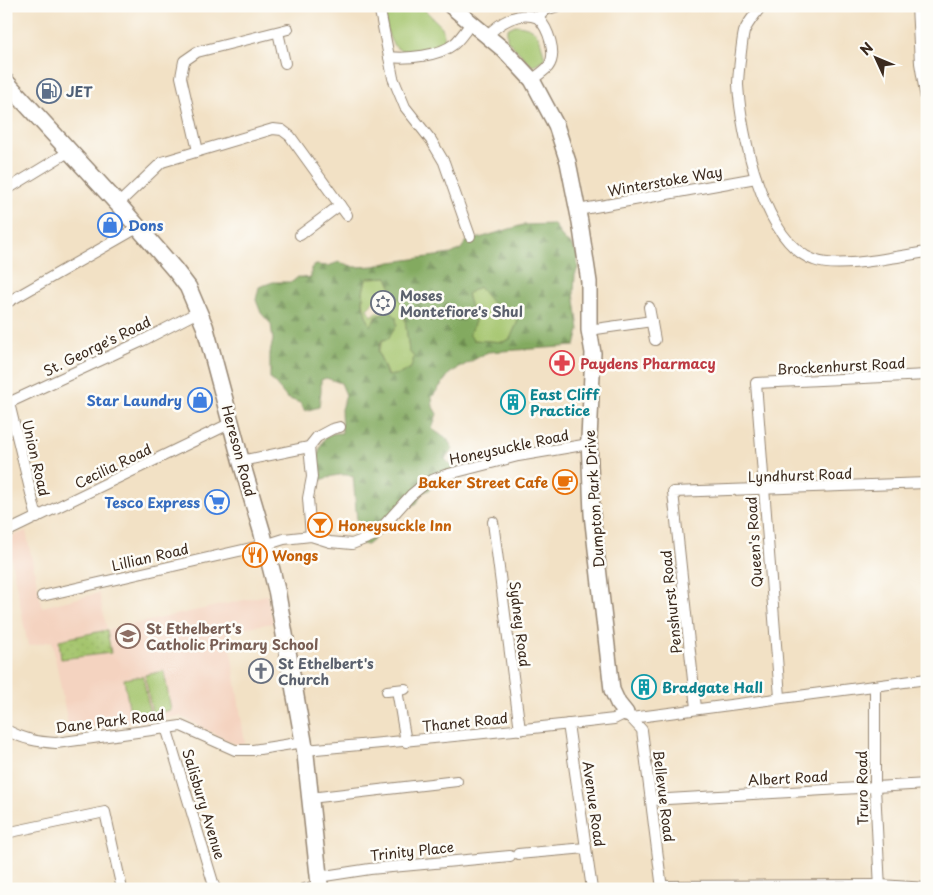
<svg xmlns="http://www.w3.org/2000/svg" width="933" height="895" font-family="'Playpen Sans',sans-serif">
	<defs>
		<pattern id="forest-firs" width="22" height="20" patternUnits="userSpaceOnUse" patternTransform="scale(1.25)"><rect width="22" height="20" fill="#83aa60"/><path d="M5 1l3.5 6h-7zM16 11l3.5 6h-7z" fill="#6c8b4f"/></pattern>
		<pattern id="park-dots" width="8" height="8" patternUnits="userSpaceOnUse" patternTransform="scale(1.25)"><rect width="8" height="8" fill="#a4c56d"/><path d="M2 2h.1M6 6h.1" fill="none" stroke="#8ea95e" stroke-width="1.8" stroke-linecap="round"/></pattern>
	</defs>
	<rect width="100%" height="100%" fill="#fdfcf7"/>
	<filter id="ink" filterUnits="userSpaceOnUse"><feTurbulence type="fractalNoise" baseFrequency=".02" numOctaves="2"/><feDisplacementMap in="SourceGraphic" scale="10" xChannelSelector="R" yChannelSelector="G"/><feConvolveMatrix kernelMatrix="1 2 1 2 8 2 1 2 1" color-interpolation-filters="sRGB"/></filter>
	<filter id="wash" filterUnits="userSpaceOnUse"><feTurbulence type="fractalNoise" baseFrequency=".0096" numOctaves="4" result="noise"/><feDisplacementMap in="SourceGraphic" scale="20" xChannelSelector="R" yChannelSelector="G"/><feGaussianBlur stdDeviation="1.12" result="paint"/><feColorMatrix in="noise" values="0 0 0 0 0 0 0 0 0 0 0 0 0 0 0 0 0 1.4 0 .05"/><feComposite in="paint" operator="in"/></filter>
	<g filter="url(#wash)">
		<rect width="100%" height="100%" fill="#f2e1c5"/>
		<path fill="#f4d3c0" d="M26,531L42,607L99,593L107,630L267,595L273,623L228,630L245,744H235L179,716L69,730L52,641L28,646L7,538Z"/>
		<g fill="#a4c56d" stroke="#707846" fill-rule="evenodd">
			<path d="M383,6H421L442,27L446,43C440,47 431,48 424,50C387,59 388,34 383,6Z"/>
			<path d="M515,25C540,26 540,39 545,59L532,66L507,40V29Z"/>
			<path d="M387,277L395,296L403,302L409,351L414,357L411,368L400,374L388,376L378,352L383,340L388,339L397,325L386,313L375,318L371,326C363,311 360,294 367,278ZM384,292L389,293L394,300L393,304L381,313L377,312L372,316L367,309L371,305L372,302Z"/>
			<path d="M479,286L499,308L510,313L518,321L510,339L503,342L473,340L468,334L475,321L467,294Z"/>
			<path d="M164,671L171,710L152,714L145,675Z"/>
			<path d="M143,676L150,715L131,718L124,679Z"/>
		</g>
		<path fill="url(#forest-firs)" stroke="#5f6a3f" fill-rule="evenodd" d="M554,224L564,240L572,245L577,254L578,268L575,275L574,292L579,330L575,346L488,352L450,373L432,397L433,407L437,414L432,429L447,439L453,449L445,459L450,464L459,468L439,481L431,489L422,493L417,503L404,510L396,518L393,529L390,525L367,545L359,543L353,476C341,473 332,476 321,480C315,471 317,441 329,435C332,433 338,433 342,433L341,409L346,395L341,383L326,378L321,380V391L319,407L305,411L300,403L287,398L270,378V353L273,340L271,324L261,313L256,300L259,287L273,282H292L298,277L311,278V268L316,265L328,266L339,262L355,267L374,266L391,262L451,254L461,249L466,242L523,225ZM387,277L395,296L403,302L409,351L414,357L411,368L400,374L387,376L378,351L382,340L388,339L397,325L396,317L389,310L386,313L377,316L371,326C362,311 360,294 367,278ZM479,287L492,303L510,313L518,321L510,339L503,342L473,340L469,334L475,322L467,294Z"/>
		<path fill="url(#park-dots)" stroke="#707846" d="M107,630L111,653L61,659L59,640Z"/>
	</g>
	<g filter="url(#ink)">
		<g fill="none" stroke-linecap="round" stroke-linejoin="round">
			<defs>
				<g id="street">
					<path d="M379,6L389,57C408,59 439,56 454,44C460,39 466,30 471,23"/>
					<path d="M761,6C756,14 747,23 744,32C742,40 738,76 738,85C741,133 763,242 814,260C839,270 898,256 927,252"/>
					<path d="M917,6L920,63L927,105"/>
					<path d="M538,18L545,10L558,6"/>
					<path d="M278,32L285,63"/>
					<path d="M487,36C499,23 519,10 538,18C548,28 558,54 548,67C543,72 537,76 532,80"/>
					<path d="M389,57L393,78L405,107L431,140L444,162L470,236"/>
					<path d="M198,151L181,77L184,61L197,52L288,29"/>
					<path d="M6,190L70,151"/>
					<path d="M118,204L162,162L273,129L282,130L290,136L347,215"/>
					<path d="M578,210L756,178"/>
					<path d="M300,235L340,205"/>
					<path d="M6,303L139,227"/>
					<path d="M649,307L655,340"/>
					<path d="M589,330L652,321"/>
					<path d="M9,403L37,518"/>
					<path d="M6,404L140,342L198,312"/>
					<path d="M309,447L312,477L308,498L311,536"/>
					<path d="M241,461L309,447L317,437L332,429L340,427"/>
					<path d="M493,522L520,730"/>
					<path d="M6,532L231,423"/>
					<path d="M42,596L265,545L284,539L311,536L330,542L352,544L375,535L411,495L427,482L445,475L518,456L589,444"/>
					<path d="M875,686V787L880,889"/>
					<path d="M397,690L406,742"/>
					<path d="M387,691L405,689"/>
					<path d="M780,697L756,383L927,375"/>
					<path d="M696,708L673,492L927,483"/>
					<path d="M631,718L927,679"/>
					<path d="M568,724L592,889"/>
					<path d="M166,727L215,889"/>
					<path d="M6,730C23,739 37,742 56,743L181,726L235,750H253L304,742"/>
					<path d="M305,750C408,741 511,731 614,719L626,713L642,730L662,889"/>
					<path d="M310,798L457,781"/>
					<path d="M651,800L927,784"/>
					<path d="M6,833L105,812L122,889"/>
					<path d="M518,854L586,848"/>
					<path d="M318,877L370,869L510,856"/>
					<path d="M661,886L880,885L927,888"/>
					<path d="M304,889L320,885"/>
				</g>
				<path id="secondary" d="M451,6L504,50L532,80L556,125L568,162L580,222L589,282V330L593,353L589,439L592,514L612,690L618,703L626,713"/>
				<path id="primary" d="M6,82L118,204L175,270L188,287L205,327L241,461L262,532L277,592L305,750L320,889"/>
			</defs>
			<use href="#street" stroke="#968672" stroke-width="12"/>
			<use href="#secondary" stroke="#968672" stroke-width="18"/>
			<use href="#primary" stroke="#968672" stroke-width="19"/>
			<use href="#street" stroke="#fff" stroke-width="10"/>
			<use href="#secondary" stroke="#fff" stroke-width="15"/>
			<use href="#primary" stroke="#fff" stroke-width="16"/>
		</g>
	</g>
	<defs>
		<symbol id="fuel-ring" viewBox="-11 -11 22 22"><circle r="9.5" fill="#fdfcf7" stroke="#5c6f8a" stroke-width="1.5"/><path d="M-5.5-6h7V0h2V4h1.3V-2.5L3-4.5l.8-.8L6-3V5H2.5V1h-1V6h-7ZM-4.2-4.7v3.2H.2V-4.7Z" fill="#5c6f8a"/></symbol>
		<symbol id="shop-ring" viewBox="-11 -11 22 22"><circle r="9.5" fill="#fdfcf7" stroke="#3f7fe0" stroke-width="1.5"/><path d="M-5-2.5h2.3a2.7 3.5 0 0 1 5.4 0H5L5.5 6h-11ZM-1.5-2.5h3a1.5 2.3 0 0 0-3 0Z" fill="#3f7fe0"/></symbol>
		<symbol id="synagogue-ring" viewBox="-11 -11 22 22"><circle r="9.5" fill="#fdfcf7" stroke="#6b7280" stroke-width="1.5"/><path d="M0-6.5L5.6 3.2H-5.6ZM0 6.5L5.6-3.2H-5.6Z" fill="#6b7280"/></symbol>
		<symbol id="pharmacy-ring" viewBox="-11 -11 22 22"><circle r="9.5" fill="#fdfcf7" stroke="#e0444e" stroke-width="1.5"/><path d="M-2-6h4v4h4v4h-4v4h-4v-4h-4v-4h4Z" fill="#e0444e"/></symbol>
		<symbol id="building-ring" viewBox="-11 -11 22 22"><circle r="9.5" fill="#fdfcf7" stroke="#0f9aa8" stroke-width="1.5"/><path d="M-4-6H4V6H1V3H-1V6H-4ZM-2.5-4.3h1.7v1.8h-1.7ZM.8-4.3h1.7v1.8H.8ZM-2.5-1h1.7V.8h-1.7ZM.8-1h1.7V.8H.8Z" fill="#0f9aa8"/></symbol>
		<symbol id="cafe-ring" viewBox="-11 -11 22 22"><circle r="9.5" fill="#fdfcf7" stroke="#e8710a" stroke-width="1.5"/><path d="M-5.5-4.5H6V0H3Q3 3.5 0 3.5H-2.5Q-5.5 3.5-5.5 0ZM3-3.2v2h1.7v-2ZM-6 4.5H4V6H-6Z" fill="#e8710a"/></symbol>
		<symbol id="supermarket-ring" viewBox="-11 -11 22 22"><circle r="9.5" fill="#fdfcf7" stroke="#3f7fe0" stroke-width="1.5"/><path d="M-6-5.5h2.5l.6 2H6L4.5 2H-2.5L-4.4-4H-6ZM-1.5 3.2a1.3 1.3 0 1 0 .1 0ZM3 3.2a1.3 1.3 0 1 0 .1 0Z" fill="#3f7fe0"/></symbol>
		<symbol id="bar-ring" viewBox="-11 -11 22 22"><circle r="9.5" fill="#fdfcf7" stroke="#e8710a" stroke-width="1.5"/><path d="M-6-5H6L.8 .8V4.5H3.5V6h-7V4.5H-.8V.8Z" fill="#e8710a"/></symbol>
		<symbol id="restaurant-ring" viewBox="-11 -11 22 22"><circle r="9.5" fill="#fdfcf7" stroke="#e8710a" stroke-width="1.5"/><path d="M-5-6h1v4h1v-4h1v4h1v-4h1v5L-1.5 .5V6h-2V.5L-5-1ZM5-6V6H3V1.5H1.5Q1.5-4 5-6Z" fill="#e8710a"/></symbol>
		<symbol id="school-ring" viewBox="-11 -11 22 22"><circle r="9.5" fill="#fdfcf7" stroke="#8d6e63" stroke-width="1.5"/><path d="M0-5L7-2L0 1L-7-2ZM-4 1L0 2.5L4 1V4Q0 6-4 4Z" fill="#8d6e63"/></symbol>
		<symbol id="church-ring" viewBox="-11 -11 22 22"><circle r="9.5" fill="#fdfcf7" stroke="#6b7280" stroke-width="1.5"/><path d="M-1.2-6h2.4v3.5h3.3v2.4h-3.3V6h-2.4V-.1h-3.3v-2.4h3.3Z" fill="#6b7280"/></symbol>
	</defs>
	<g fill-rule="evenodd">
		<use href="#fuel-ring" x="35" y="77" width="28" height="28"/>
		<use href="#shop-ring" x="96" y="211" width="28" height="28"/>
		<use href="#synagogue-ring" x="369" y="289" width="28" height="28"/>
		<use href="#pharmacy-ring" x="548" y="349" width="28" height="28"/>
		<use href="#shop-ring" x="186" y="386" width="28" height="28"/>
		<use href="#building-ring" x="499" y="388" width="28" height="28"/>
		<use href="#cafe-ring" x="551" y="468" width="28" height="28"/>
		<use href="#supermarket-ring" x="203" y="488" width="28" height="28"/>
		<use href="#bar-ring" x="306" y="511" width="28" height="28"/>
		<use href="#restaurant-ring" x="241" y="541" width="28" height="28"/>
		<use href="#school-ring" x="114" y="622" width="28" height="28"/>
		<use href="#church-ring" x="247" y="657" width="28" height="28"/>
		<use href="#building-ring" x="630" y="673" width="28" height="28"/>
	</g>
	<g text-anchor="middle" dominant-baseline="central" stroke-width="5" stroke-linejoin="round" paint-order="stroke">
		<g font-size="14" font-weight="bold" fill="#4e5e75" stroke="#fdfcf7" text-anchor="start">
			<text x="66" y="91">JET</text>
		</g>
		<g font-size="14" fill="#3b2a1e" stroke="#fdfcf7">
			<text transform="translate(665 181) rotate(-10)">Winterstoke Way</text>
			<text transform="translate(97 346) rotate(-26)">St. George's Road</text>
			<text transform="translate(841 366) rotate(-3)">Brockenhurst Road</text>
			<text transform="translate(509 447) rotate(-12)">Honeysuckle Road</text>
			<text transform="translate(239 451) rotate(75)">Hereson Road</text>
			<text transform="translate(36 458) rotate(77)">Union Road</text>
			<text transform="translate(113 466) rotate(-26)">Cecilia Road</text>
			<text transform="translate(800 475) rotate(-2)">Lyndhurst Road</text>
			<text transform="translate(594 499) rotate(-94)">Dumpton Park Drive</text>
			<text transform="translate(754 542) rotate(-94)">Queen's Road</text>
			<text transform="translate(150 557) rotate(-13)">Lillian Road</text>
			<text transform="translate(671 602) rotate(-96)">Penshurst Road</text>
			<text transform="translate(520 624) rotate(83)">Sydney Road</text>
			<text transform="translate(110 721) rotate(-7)">Dane Park Road</text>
			<text transform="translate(465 722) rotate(-6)">Thanet Road</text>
			<text transform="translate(788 778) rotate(-3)">Albert Road</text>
			<text transform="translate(862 788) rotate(-91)">Truro Road</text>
			<text transform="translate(664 796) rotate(83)">Bellevue Road</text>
			<text transform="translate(204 804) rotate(73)">Salisbury Avenue</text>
			<text transform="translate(594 804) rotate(82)">Avenue Road</text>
			<text transform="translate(412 851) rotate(-6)">Trinity Place</text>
		</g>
		<g font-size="14" font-weight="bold" fill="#366cbe" stroke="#fdfcf7" text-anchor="end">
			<text x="128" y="225" text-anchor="start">Dons</text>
			<text x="182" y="400">Star Laundry</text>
			<text x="200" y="502">Tesco Express</text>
		</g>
		<g font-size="14" font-weight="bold" fill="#5b616d" stroke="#fdfcf7" text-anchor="start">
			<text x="400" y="295">Moses<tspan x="400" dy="16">Montefiore's Shul</tspan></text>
			<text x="278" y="663">St Ethelbert's<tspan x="278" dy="16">Church</tspan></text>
		</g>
		<g font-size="14" font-weight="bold" fill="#be3a42" stroke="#fdfcf7" text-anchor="start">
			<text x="580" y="363">Paydens Pharmacy</text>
		</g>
		<g font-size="14" font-weight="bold" fill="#0d838f" stroke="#fdfcf7" text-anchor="start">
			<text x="530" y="394">East Cliff<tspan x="530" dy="16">Practice</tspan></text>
			<text x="662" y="687">Bradgate Hall</text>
		</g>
		<g font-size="14" font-weight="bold" fill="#c56008" stroke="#fdfcf7" text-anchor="start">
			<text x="548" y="482" text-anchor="end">Baker Street Cafe</text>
			<text x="338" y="525">Honeysuckle Inn</text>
			<text x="272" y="555">Wongs</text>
		</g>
		<g font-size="14" font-weight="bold" fill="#785e54" stroke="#fdfcf7" text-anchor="start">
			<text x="146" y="628">St Ethelbert's<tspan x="146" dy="16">Catholic Primary School</tspan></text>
		</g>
	</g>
	<rect width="933" height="895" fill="none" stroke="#fdfcf7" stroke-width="25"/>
	<g transform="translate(876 58) rotate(314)" stroke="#fdfcf7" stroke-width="4" paint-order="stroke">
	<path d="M0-4L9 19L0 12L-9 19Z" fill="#3b2a1e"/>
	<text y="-8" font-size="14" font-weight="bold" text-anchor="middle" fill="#3b2a1e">N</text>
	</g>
</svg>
